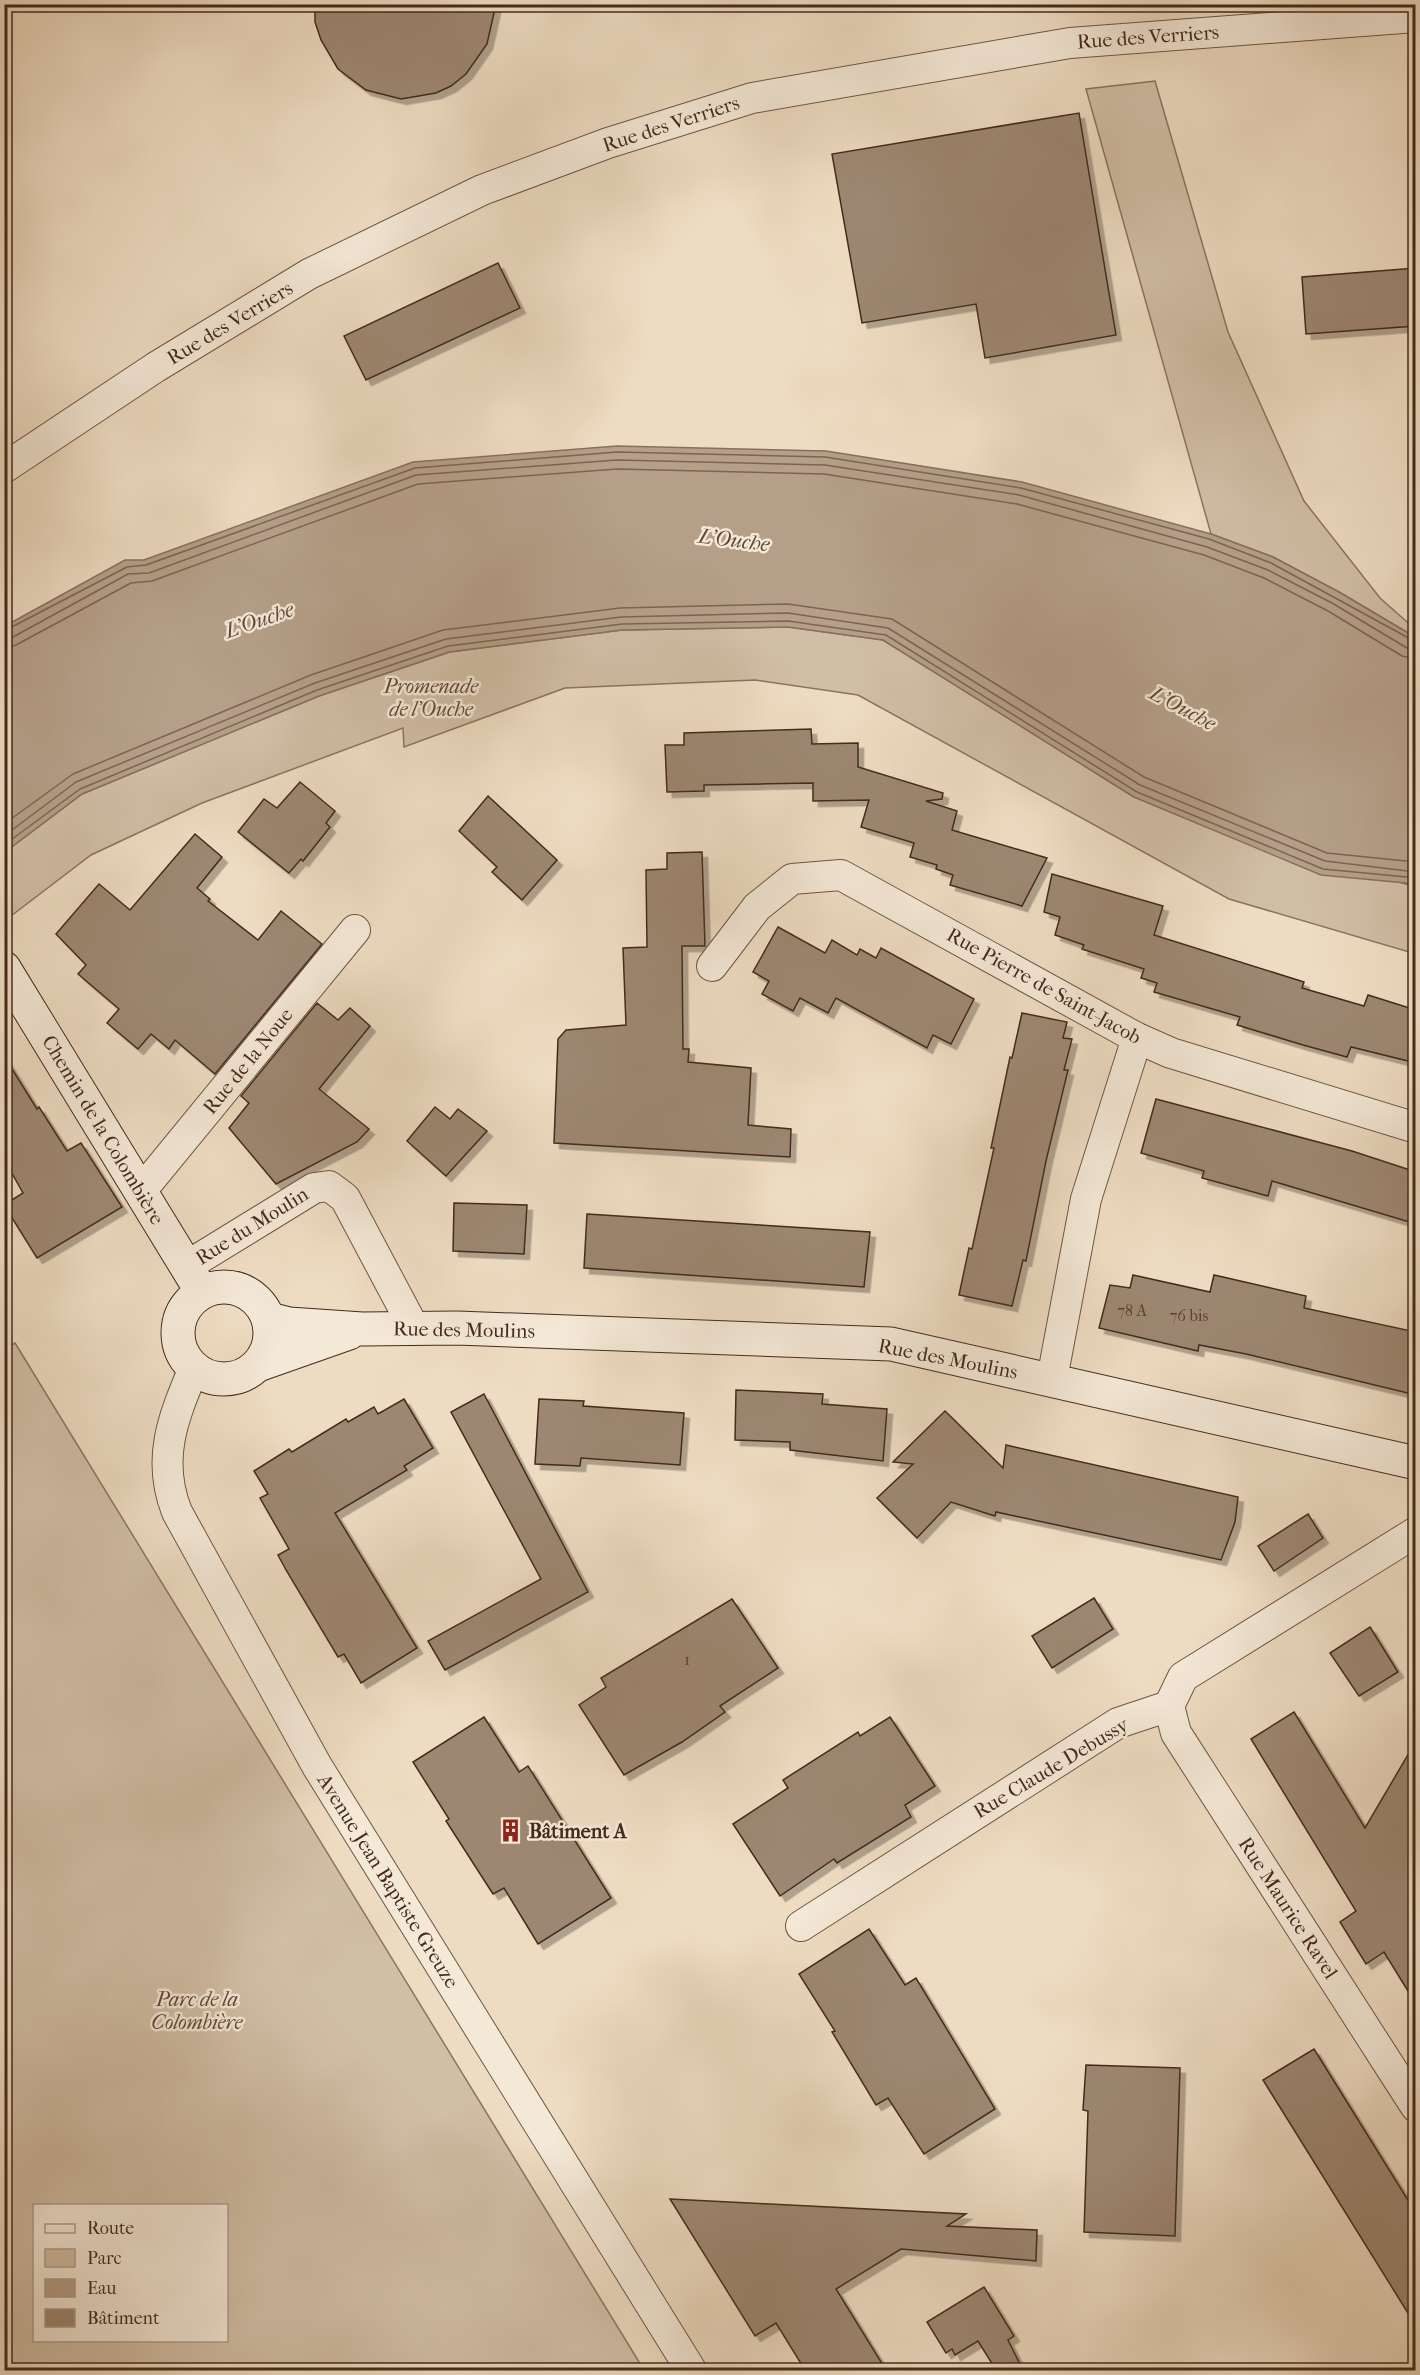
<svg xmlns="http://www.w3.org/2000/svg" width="1420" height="2375" font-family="'IM FELL French Canon',serif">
	<defs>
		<filter id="shadow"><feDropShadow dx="5.5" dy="5.5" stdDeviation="0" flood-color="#0004"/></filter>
	</defs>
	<rect width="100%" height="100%" fill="#eedcc2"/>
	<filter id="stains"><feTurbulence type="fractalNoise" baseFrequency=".00333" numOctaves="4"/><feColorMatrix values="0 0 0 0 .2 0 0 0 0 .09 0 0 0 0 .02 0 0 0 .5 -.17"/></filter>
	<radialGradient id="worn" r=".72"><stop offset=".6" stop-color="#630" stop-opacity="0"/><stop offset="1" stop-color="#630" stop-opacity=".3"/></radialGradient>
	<g fill="#d1bea6" stroke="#8b7460" stroke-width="1.5" fill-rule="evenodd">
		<path d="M1155,81L1228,332L1304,501L1380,598L1415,629V637L1339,592L1273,557L1211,534L1086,89Z"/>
		<path d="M788,627L883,640L1134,797L1415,887L1416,954L1229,899L858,695L755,680L565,688L404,747L403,728L202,803L91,855L11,916L5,906V852L82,794L319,696L450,652L622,630Z"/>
		<path d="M15,1343L644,2370H5L4,1350ZM34,2206H226V2340H34Z"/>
	</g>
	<path fill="#b59f89" stroke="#88705d" stroke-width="1.5" d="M617,446L826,451L1022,482L1211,534L1273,557L1339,592L1415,637V887L1406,883L1321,875L1134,797L883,640L788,627L622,630L449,652L319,696L82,794L5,852V626L125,560H144L413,462Z"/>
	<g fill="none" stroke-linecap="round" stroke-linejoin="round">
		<g stroke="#7d6452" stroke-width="1.5">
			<path d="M4,631L127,567L146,565L415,468L617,452L825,457L1021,488L1209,539L1271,563L1416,642"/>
			<path d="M4,639L13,637L128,574L149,573L416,475L617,460L825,465L1019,495L1207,547L1268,570L1332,603L1407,648L1416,650"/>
			<path d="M4,648L16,645L131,583L152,581L418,484L617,469L824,474L1017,504L1204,555L1264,578L1328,611L1402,656L1416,659"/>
			<path d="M4,824L73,774L311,675L443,630L620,608L788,604L892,619L1144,777L1327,853L1416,862"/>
			<path d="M4,836L76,782L315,683L446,639L621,617L788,613L888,628L1140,785L1325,861L1416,872"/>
			<path d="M4,845L80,789L317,690L448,646L622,624L788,621L886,635L1137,792L1323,869L1407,877L1416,881"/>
		</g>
	</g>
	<g fill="#9d8772" stroke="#452a1b" stroke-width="1.5" filter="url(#shadow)">
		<path d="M315,4H496L487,44L466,74L451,86L436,93L401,99L366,90L338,69L321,40L315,22Z"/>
		<path d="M1079,113L1116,335L985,358L976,304L862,323L832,154Z"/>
		<path d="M498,263L520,308L366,380L344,336Z"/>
		<path d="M1416,268V326L1306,334L1302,277Z"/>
		<path d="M811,729L812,744L858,743V767L943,793L942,799L926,801L957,811L952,830L1047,858L1022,906L950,885L953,875L936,869L937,865L910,857L914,843L861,827L869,800L813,801V783L704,785V791L667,792L665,745H684V733Z"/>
		<path d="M300,782L335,811L326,823L330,827L303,861L301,859L289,873L238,832L264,799L277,808Z"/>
		<path d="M488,796L557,860L522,900L492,872L497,867L459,831Z"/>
		<path d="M195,834L222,857L197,888L210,899L208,901L258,940L281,911L322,944L215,1074L175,1040L169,1049L151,1034L138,1049L107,1023L119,1009L78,974L86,965L56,934L99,884L130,910Z"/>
		<path d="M702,852L705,946H682L683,1049H689L688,1062L751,1068L748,1125L791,1129L790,1157L554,1143L558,1039L566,1030L626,1025L623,948L647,947L646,870L667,869V853Z"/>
		<path d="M1052,874L1163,906L1154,935L1304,982L1302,988L1364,1006L1368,995L1416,1010V1063L1351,1047L1347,1057L1303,1045L1237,1025L1240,1017L1154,992L1157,983L1141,978L1144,969L1082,949L1084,945L1055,935L1060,917L1044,912Z"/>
		<path d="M778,927L825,953L832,940L857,955L860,949L876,958L881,948L974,999L951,1044L933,1035L927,1048L836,998L828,1013L800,998L793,1011L762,994L769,981L753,972Z"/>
		<path d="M317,1003L338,1020L350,1008L370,1026L319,1089L369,1129L357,1142L276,1184L229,1128L249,1103L241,1096Z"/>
		<path d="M1022,1013L1067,1022L1063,1038L1072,1039L1064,1070H1068L1046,1161L1026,1261L1023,1260L1012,1306L959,1295L969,1248L972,1249L994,1148H991L1010,1057L1012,1058Z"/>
		<path d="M4,1056L37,1109L39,1107L67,1151L81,1143L122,1207L37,1258L4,1205L23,1193L4,1159Z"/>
		<path d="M1156,1099L1352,1151L1407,1169L1416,1174V1224L1272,1181L1268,1196L1202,1178L1204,1171L1141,1153Z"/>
		<path d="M435,1107L450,1119L458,1109L487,1131L446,1176L407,1141Z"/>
		<path d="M454,1203L527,1205L524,1254L453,1251Z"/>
		<path d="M587,1214L870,1232L864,1287L584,1268Z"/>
		<path d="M1133,1275L1210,1292L1214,1275L1306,1296L1304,1308L1416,1332V1395L1246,1354L1199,1345L1198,1351L1099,1328L1110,1285L1130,1288Z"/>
		<path d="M736,1390L823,1394L822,1404L887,1409L883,1461L790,1450V1442L735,1440Z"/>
		<path d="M484,1394L588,1592L445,1670L428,1641L541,1579L451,1412Z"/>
		<path d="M404,1399L433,1448L404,1466L407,1470L335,1513L417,1648L361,1683L344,1654L338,1657L286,1570L278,1555L289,1549L260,1498L268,1494L254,1471L289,1449L292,1452L346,1419L348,1422L374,1407L378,1414Z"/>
		<path d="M539,1399L584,1401L583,1406L684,1413L680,1465L581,1458L580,1466L535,1464Z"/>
		<path d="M945,1411L1003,1468L1006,1445L1238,1497L1235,1522L1221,1560L996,1512L995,1516L951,1502L917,1538L877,1498L913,1464L893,1462Z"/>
		<path d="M1308,1514L1323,1538L1274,1571L1258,1546Z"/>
		<path d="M1094,1598L1113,1629L1052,1668L1032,1636Z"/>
		<path d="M732,1599L778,1668L720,1706L725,1712L682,1742L624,1775L579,1705L606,1687L601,1678Z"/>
		<path d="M1370,1627L1398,1672L1359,1696L1330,1653Z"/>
		<path d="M1294,1712L1365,1828L1416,1741V2004L1384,1952L1366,1964L1340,1922L1356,1911L1251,1739Z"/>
		<path d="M484,1717L519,1772L528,1766L611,1898L538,1944L504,1888L493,1894L446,1821L449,1819L413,1762Z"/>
		<path d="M890,1717L935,1786L905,1805L911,1817L837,1863L834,1859L780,1896L733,1824L788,1788L783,1780L858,1732L860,1736Z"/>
		<path d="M869,1929L905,1985L916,1978L995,2109L924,2154L888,2098L876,2105L832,2032L835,2031L799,1974Z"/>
		<path d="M1314,2049L1416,2213V2326L1263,2080Z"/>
		<path d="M1086,2065L1180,2068L1175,2236L1084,2232L1088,2111L1083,2110Z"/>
		<path d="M670,2199L966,2214L947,2226L1037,2230L1036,2261L901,2249L836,2289L886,2370H805L776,2323L755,2336Z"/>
		<path d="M984,2287L1014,2336L1008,2340L1023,2370H996L978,2341L955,2355L952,2349L946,2353L927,2322Z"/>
	</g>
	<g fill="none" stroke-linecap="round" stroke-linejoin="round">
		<defs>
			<g id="street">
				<path d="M4,468L156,367L309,274L482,190L608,143L752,98L1070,43L1416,17"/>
				<path d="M712,966L757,907L792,879L841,875L1137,1038L1171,1053L1416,1128"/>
				<path d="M141,1191L355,930"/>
				<path d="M187,1266L314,1188L329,1186L345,1198L414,1328"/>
				<path d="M194,1368C173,1418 156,1459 177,1512L317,1766L691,2370"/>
				<path d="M1052,1379L1086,1199L1137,1038"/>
				<path d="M1169,1706L1176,1733L1416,2107"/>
				<path d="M801,1926L1118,1723L1169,1706L1183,1677L1416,1532"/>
			</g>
			<g id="secondary">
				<path d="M4,968L202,1292"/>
				<circle cx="224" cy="1333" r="46"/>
				<path d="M269,1319L289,1324L362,1329L457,1328L891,1344L1416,1463"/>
				<path d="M258,1365L349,1333"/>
			</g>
		</defs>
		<use href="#street" stroke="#6f5645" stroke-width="32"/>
		<use href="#secondary" stroke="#452a1b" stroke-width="35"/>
		<use href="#street" stroke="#f4e8d7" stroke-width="30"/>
		<use href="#secondary" stroke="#f4e8d7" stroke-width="33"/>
	</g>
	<defs>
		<symbol id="building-bare" viewBox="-9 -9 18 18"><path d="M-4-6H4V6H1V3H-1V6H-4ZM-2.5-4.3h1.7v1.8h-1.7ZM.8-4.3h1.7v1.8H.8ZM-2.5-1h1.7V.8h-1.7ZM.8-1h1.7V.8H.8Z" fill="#8f2418" stroke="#f4e8d7" stroke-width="2.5" paint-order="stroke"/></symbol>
	</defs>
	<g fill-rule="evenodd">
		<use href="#building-bare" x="494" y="1814" width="33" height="33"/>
	</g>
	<g text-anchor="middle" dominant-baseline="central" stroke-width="5" stroke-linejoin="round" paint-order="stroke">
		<g font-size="16" fill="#5b4131">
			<text x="1132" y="1310">78 A</text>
			<text x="1189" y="1315">76 bis</text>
			<text x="687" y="1659">1</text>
		</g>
		<g font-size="20" fill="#452a1b" stroke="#f4e8d7">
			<text transform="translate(1148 37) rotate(-4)">Rue des Verriers</text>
			<text transform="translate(671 124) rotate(-18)">Rue des Verriers</text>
			<text transform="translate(230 323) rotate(-31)">Rue des Verriers</text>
			<text transform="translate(1044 986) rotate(29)">Rue Pierre de Saint-Jacob</text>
			<text transform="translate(248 1061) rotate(-51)">Rue de la Noue</text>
			<text transform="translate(103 1130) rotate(59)">Chemin de la Colombière</text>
			<text transform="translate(252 1226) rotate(-32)">Rue du Moulin</text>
			<text transform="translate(464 1330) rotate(1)">Rue des Moulins</text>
			<text transform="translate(948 1359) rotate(11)">Rue des Moulins</text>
			<text transform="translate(1051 1768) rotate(-31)">Rue Claude Debussy</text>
			<text transform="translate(388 1881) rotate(58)">Avenue Jean Baptiste Greuze</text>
			<text transform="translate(1288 1908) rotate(57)">Rue Maurice Ravel</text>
		</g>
		<g font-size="20" font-style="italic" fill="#614837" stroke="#f4e8d7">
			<text x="431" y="686">Promenade<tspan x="431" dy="23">de l'Ouche</tspan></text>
			<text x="197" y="1999">Parc de la<tspan x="197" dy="23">Colombière</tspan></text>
		</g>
		<g font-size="20" font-weight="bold" fill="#452a1b" stroke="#f4e8d7" text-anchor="start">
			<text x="529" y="1831">Bâtiment A</text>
		</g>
		<g font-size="21" font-style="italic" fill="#614736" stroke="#f4e8d7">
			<text transform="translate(734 540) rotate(7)">L'Ouche</text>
			<text transform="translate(259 620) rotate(-19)">L'Ouche</text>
			<text transform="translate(1183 708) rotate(28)">L'Ouche</text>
		</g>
	</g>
	<rect width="1420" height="2375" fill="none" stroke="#eedcc2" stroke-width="24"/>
	<rect x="6" y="6" width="1408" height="2363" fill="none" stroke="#452a1b" stroke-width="3"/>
	<rect x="12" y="12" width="1396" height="2351" fill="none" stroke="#452a1b" stroke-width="1.5"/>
	<rect x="33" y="2204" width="195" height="138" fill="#f4e8d7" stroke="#ae9c8c" stroke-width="1.5"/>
	<rect x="45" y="2224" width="30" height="9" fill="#f4e8d7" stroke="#ae9c8c" stroke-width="1.5"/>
	<text x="87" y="2234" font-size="18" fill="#452a1b">Route</text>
	<rect x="45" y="2249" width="30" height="18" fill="#d1bea6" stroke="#ae9c8c" stroke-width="1.5"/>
	<text x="87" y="2264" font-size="18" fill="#452a1b">Parc</text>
	<rect x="45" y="2279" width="30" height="18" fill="#b59f89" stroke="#ae9c8c" stroke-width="1.5"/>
	<text x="87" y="2294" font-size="18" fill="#452a1b">Eau</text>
	<rect x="45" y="2309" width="30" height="18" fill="#9d8772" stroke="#ae9c8c" stroke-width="1.5"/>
	<text x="87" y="2324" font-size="18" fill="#452a1b">Bâtiment</text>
	<rect width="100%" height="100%" filter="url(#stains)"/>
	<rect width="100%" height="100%" fill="url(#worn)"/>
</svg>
